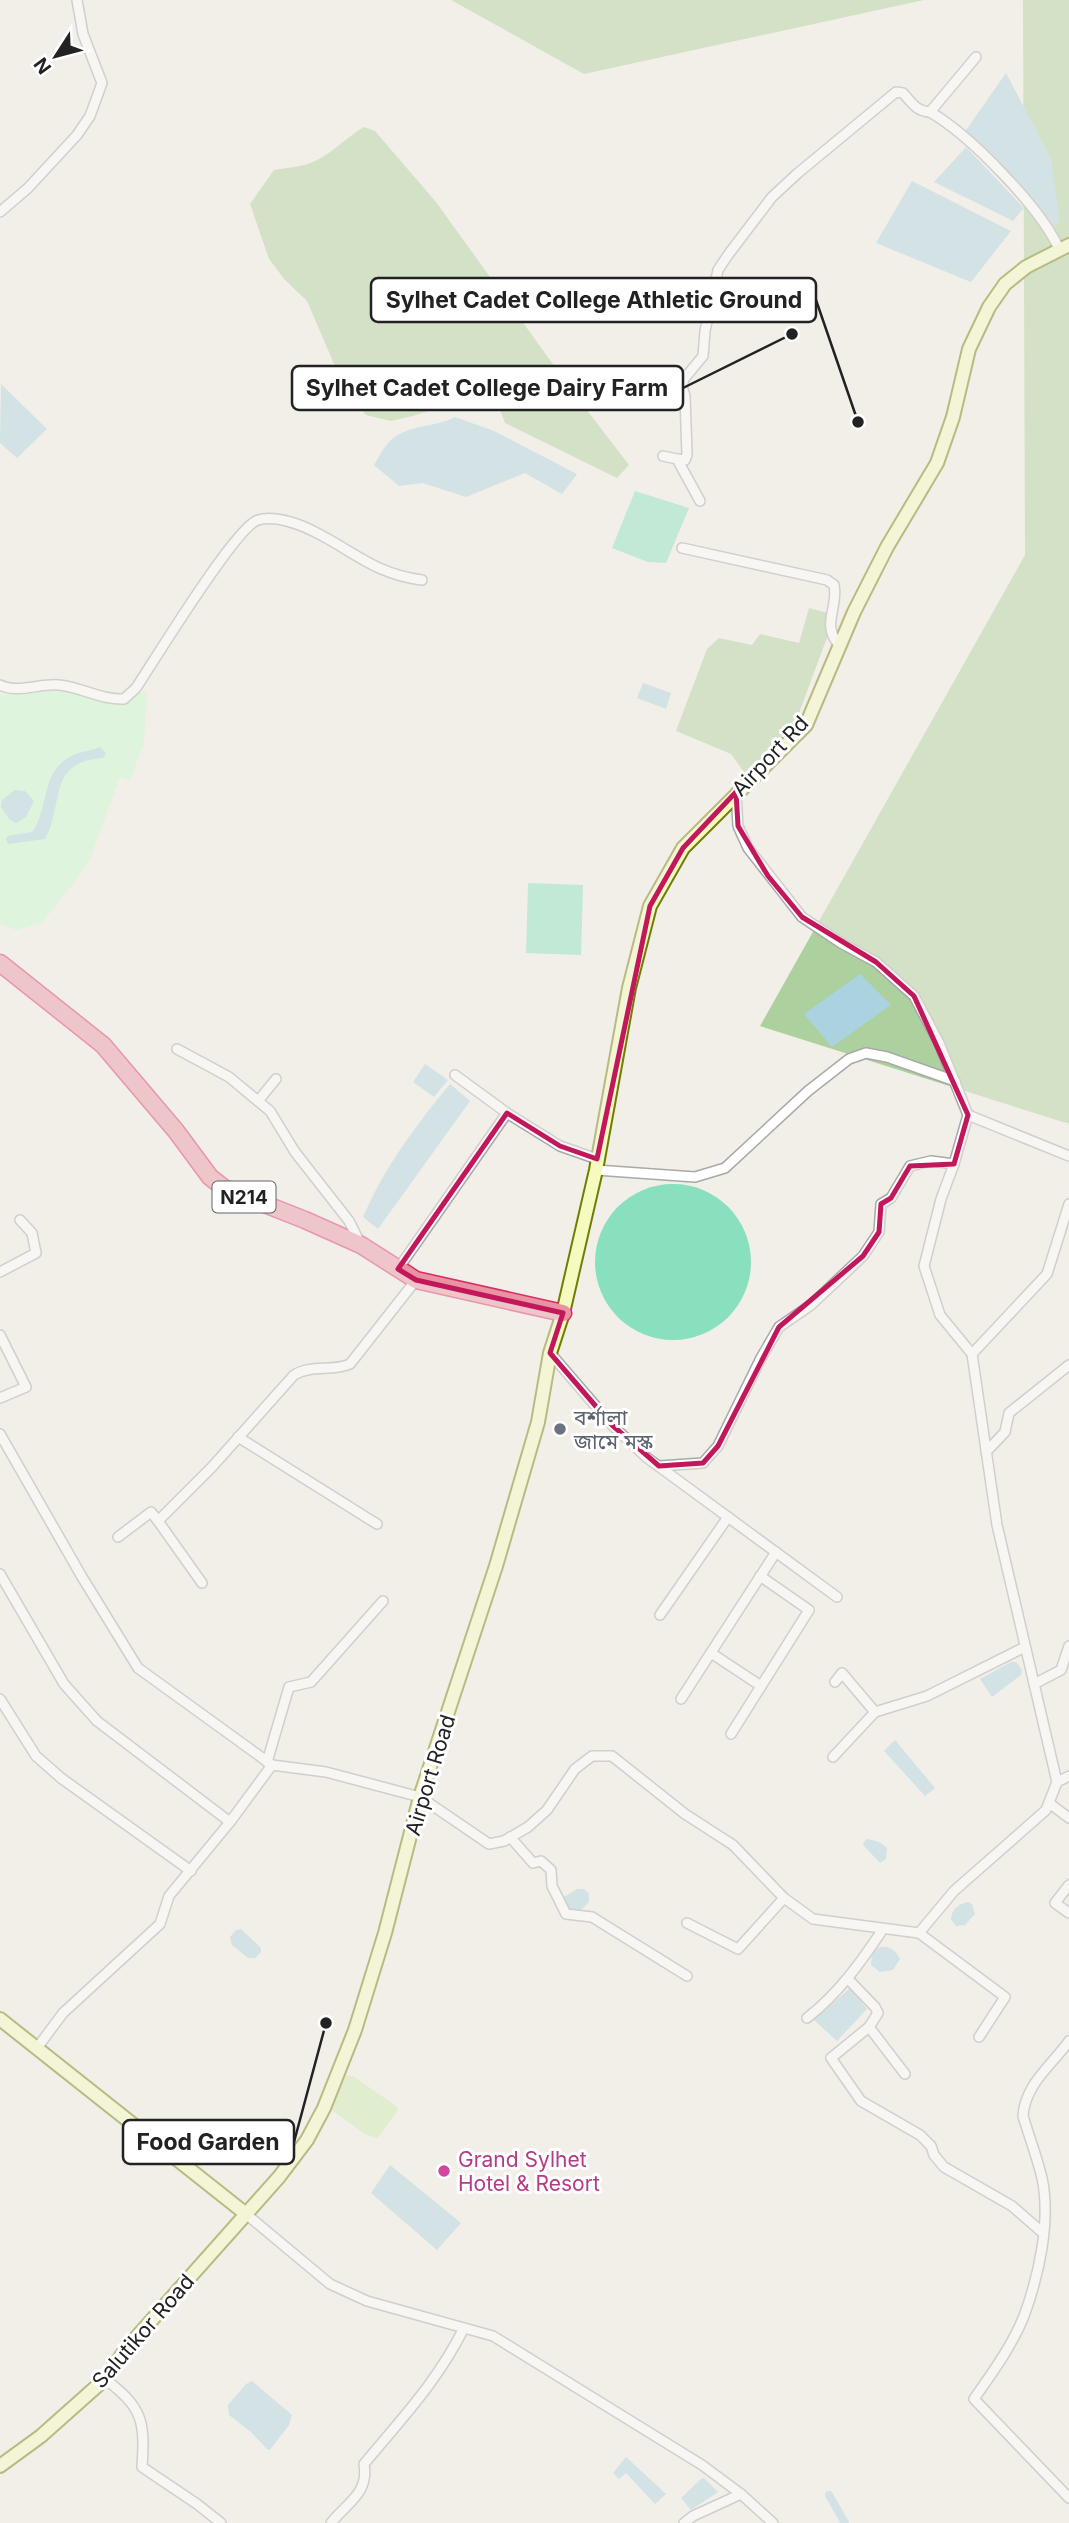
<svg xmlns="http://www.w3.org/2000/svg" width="1069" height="2523" font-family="Inter,'Noto Sans Bengali',sans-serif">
	<rect width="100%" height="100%" fill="#f2efe9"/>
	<path fill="#cdebb0" d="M345,2075L353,2076L396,2106L398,2110L378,2138L366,2135L330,2109L341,2078Z"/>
	<g fill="#add19e">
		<path d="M451,0H924L584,74Z"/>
		<path d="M1023,0H1069V1124L760,1026L1025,555Z"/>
		<path d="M364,127L375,131L436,202L573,392L629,465L617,478L505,423L490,384L461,401L413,416L391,421L366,415L346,392L307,301L285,280L269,259L250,204L274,170C285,168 297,167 308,164C329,157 345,138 364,127Z"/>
		<path d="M809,608L828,613V635L799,713L781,743L746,775L731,754L676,731L707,649L719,638L752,645L760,634L799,643Z"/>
	</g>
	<path fill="#c8facc" d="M53,691L108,696L147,692L144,743L130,780L120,777L89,862L60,901L41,923L16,930L0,924V695Z"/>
	<g fill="#88e0be">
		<path d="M635,491L689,508L666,563L648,562L612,548Z"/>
		<path d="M528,883L583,885L581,955L526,953Z"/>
		<circle cx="673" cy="1262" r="78"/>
	</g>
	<g fill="#aad3df">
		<path d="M1006,73L1051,158L1060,222L1051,227L1012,177L964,133Z"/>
		<path d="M966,147L1024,208L1013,221L934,182Z"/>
		<path d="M912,181L1011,231L971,282L876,243Z"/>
		<path d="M1,384L47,429L17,458L0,443Z"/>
		<path d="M455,417L494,431L577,474L562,494L525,473L466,497L423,483L399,486L374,465C379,457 384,447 390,441C407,424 435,428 455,417Z"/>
		<path d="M643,683L671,693L666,709L637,698Z"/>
		<path d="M100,747L106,753L103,758C46,762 65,803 45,839L8,844L6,839L8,836L32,832C49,809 41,774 68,758C77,752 90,751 100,747Z"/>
		<path d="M15,790L25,791L34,801L26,817L16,823L9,819L1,807L2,800Z"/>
		<path d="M860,974L891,1005L832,1047L804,1014Z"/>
		<path d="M425,1064L448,1080L434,1097L413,1082Z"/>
		<path d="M450,1084L470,1101L378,1229L363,1217C384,1168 416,1125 450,1084Z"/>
		<path d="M1011,1662H1016L1022,1670L1021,1675L992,1697L980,1679Z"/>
		<path d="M895,1740L935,1788L925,1796L884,1751Z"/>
		<path d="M866,1839C875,1840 881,1842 887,1848L886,1859L880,1863L863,1845Z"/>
		<path d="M577,1889H584L589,1894V1902L580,1911H567L562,1904L564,1897Z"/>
		<path d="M968,1902L972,1904L975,1914L965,1925L956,1926L951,1920C951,1910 958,1904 968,1902Z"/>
		<path d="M241,1929L261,1948V1952L255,1958H248L232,1945L230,1937L236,1930Z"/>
		<path d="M880,1947C890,1946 895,1950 900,1959L893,1970L880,1972L871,1965L872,1953Z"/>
		<path d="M850,1988L867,2009L837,2041L814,2020Z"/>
		<path d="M390,2165L461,2223L437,2250L371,2193Z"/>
		<path d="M252,2381L292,2415L289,2425L270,2450L267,2449L251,2432L229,2415L228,2405L246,2384Z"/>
		<path d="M626,2457L666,2494L655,2504L626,2473L619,2479L613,2473Z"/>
		<path d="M704,2478L718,2492L691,2510L681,2498L701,2479Z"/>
	</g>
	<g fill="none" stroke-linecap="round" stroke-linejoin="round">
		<path stroke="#aad3df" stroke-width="8" d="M829,2495L845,2523"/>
		<defs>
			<g id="street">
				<path d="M976,57L930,112C970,135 1041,208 1059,249"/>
				<path d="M0,212L28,188L77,135L90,116L102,83L83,34L77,0"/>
				<path d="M663,456L677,459L700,501"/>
				<path d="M677,459L685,460L687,455L685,396L682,387L684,379L703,356L705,331L718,270L728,255L772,197L798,173L896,92L903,93C912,103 916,111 930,112"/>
				<path d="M682,548L827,580L834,585C839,608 820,625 840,646"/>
				<path d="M0,685C19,694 39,683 59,685C81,687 101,700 124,699L136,688C154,661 236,526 258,520C275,515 300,524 315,532C355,552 375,574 422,580"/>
				<path d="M736,792L738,826L748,848L802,917L841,943L876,962L914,996L939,1043L968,1115L1069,1156"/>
				<path d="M177,1049L229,1077L270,1111L295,1152L349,1221L360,1243"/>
				<path d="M455,1075L507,1113L560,1146L597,1159"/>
				<path d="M258,1101L276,1079"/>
				<path d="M968,1115L954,1164L941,1199L924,1266L940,1315L972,1354"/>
				<path d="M596,1170L695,1177L725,1168L808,1091L849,1059L866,1053L887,1057L955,1081"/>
				<path d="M398,1269L507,1113"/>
				<path d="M0,1272L36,1253L32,1233L20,1220"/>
				<path d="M0,1335L26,1387L0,1398"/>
				<path d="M550,1353L612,1425L646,1457L837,1597"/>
				<path d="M0,1434L82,1577L138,1668L272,1765L326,1772L420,1797L489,1844L504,1841L528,1827L547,1810L575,1769L592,1756H612L685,1814L733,1845L784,1898L813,1919L919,1933L954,1891L1046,1810L1057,1782L997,1525L972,1354L1047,1274L1069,1204"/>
				<path d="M238,1437L377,1524"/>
				<path d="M986,1452L1005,1432L1009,1413L1069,1365"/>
				<path d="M659,1466L703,1463L718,1446L761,1358L779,1327L811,1305L863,1256L879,1232L881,1204L891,1198L910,1166L931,1161L954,1164"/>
				<path d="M158,1521L202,1583"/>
				<path d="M118,1537L151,1512L158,1521L212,1467L294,1375C312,1364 332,1372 350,1364L416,1280"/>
				<path d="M0,1574L64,1684L97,1721L230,1822"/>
				<path d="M660,1615L728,1517"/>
				<path d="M711,1653L761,1686"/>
				<path d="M835,1682L842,1673L875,1712L927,1696L1025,1647"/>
				<path d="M1034,1684L1061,1670L1069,1646"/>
				<path d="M0,1699L36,1756L61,1778L191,1871"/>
				<path d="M681,1699L776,1552"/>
				<path d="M731,1734L809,1610L760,1576"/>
				<path d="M833,1757L875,1712"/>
				<path d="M267,1762L289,1687L311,1682L383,1601"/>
				<path d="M1057,1782L1069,1776"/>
				<path d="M1049,1803L1069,1818"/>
				<path d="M510,1837L533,1863L541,1861L551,1870L552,1886L566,1914L592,1917L687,1976"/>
				<path d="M1069,1885L1055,1903L1069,1913"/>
				<path d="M687,1923L738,1949L784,1898"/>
				<path d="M919,1933L1005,1997L979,2037"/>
				<path d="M848,1979L875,2007L878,2013L869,2027L831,2058L861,2101L920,2135L931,2146L934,2155L944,2167L1012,2206L1043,2233"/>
				<path d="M807,2018C839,1993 861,1962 883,1929"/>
				<path d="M869,2027L905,2074"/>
				<path d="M1069,2041C1052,2065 1025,2084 1023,2116C1029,2136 1037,2157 1042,2178C1051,2221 1039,2275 1024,2316C1012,2346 992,2373 974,2399L1069,2498"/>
				<path d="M37,2048L63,2013L160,1924L169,1896L230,1822L272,1765"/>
				<path d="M246,2214L330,2284L367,2301L493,2336L702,2465L741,2494L773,2523"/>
				<path d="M105,2379C143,2408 145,2421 142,2467L197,2504L221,2523"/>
				<path d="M331,2523C348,2502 369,2493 364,2464C402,2418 437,2382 464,2328"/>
				<path d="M684,2523L693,2516L741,2494"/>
			</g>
			<g id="secondary">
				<path d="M0,2019L246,2214"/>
				<path d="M0,2466L41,2436L105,2379L126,2349L279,2177L307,2140L324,2108L355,2030L385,1933L420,1797L496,1566L538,1422L550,1353L563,1313L596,1170L629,988L650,906L683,848L806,725L854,612L887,547L937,463L953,417L969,349L989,307L1005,284L1026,267L1069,245"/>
			</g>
			<path id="highway" d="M0,963L103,1045L176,1131L210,1177L224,1188L305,1220L361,1245L416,1280L563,1313"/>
		</defs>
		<use href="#street" stroke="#a9a9a9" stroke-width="12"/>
		<use href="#secondary" stroke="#707d05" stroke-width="16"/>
		<use href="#highway" stroke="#dc2a67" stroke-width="19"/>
		<use href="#street" stroke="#fff" stroke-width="9"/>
		<use href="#secondary" stroke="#f7fabf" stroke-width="12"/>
		<use href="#highway" stroke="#e892a2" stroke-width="16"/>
	</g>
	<path d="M0 0H1069V2523H0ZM736,792L738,826L768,876L802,917L876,962L914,996L968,1115L954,1164L910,1166L891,1198L881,1204L879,1232L863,1256L779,1327L718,1446L703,1463L659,1466L612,1425L550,1353L563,1313L416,1280L398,1269L507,1113L560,1146L597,1159L650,906L683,848Z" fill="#f2efe9" fill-opacity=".55" fill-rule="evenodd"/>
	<path fill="none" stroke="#c2185b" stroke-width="5" stroke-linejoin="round" d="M736,792L738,826L768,876L802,917L876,962L914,996L968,1115L954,1164L910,1166L891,1198L881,1204L879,1232L863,1256L779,1327L718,1446L703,1463L659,1466L612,1425L550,1353L563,1313L416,1280L398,1269L507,1113L560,1146L597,1159L650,906L683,848Z"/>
	<circle fill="#6b7280" stroke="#fff" stroke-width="2.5" cx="560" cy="1429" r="7"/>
	<circle fill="#d1479c" stroke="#fff" stroke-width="2.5" cx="444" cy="2171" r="7"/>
	<g text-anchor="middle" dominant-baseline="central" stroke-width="6" stroke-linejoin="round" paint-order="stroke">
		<rect fill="#fff" stroke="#646464" stroke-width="2" x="212.5" y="1181.5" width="63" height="31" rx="5"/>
		<g font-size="19" font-weight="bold" fill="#222">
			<text x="244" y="1197">N214</text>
		</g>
		<g font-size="21" fill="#222" stroke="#fff">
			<text transform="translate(770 756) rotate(-47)">Airport Rd</text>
			<text transform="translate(430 1775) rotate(-73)">Airport Road</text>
			<text transform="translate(143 2331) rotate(-49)">Salutikor Road</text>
		</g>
		<g font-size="21" fill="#5b616d" stroke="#fff" text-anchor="start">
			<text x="574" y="1417">বর্শালা<tspan x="574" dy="24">জামে মস্ক</tspan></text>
		</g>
		<g font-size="21" fill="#b23c85" stroke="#fff" text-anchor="start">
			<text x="458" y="2159">Grand Sylhet<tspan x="458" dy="24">Hotel &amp; Resort</tspan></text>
		</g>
	</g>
	<path fill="none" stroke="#222" stroke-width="2.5" d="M858 422L816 300M792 334L683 388M326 2023L294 2142"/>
	<g fill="#222" stroke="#fff" stroke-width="2.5">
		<circle cx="858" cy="422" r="7"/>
		<circle cx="792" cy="334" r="7"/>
		<circle cx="326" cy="2023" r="7"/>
	</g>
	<g fill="#fff" stroke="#222" stroke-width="2.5">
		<rect x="371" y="278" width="445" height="44" rx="7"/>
		<rect x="292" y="366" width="391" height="44" rx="7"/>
		<rect x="123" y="2120" width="171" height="44" rx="7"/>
	</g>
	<g font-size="23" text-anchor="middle" font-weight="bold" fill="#222">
		<text x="594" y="308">Sylhet Cadet College Athletic Ground</text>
		<text x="487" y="396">Sylhet Cadet College Dairy Farm</text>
		<text x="208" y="2150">Food Garden</text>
	</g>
	<g transform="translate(56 56) rotate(234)" stroke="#ffffff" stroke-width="5" paint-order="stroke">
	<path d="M0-5L12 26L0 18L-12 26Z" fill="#222222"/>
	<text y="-10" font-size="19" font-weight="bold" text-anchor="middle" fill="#222222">N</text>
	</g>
</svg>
